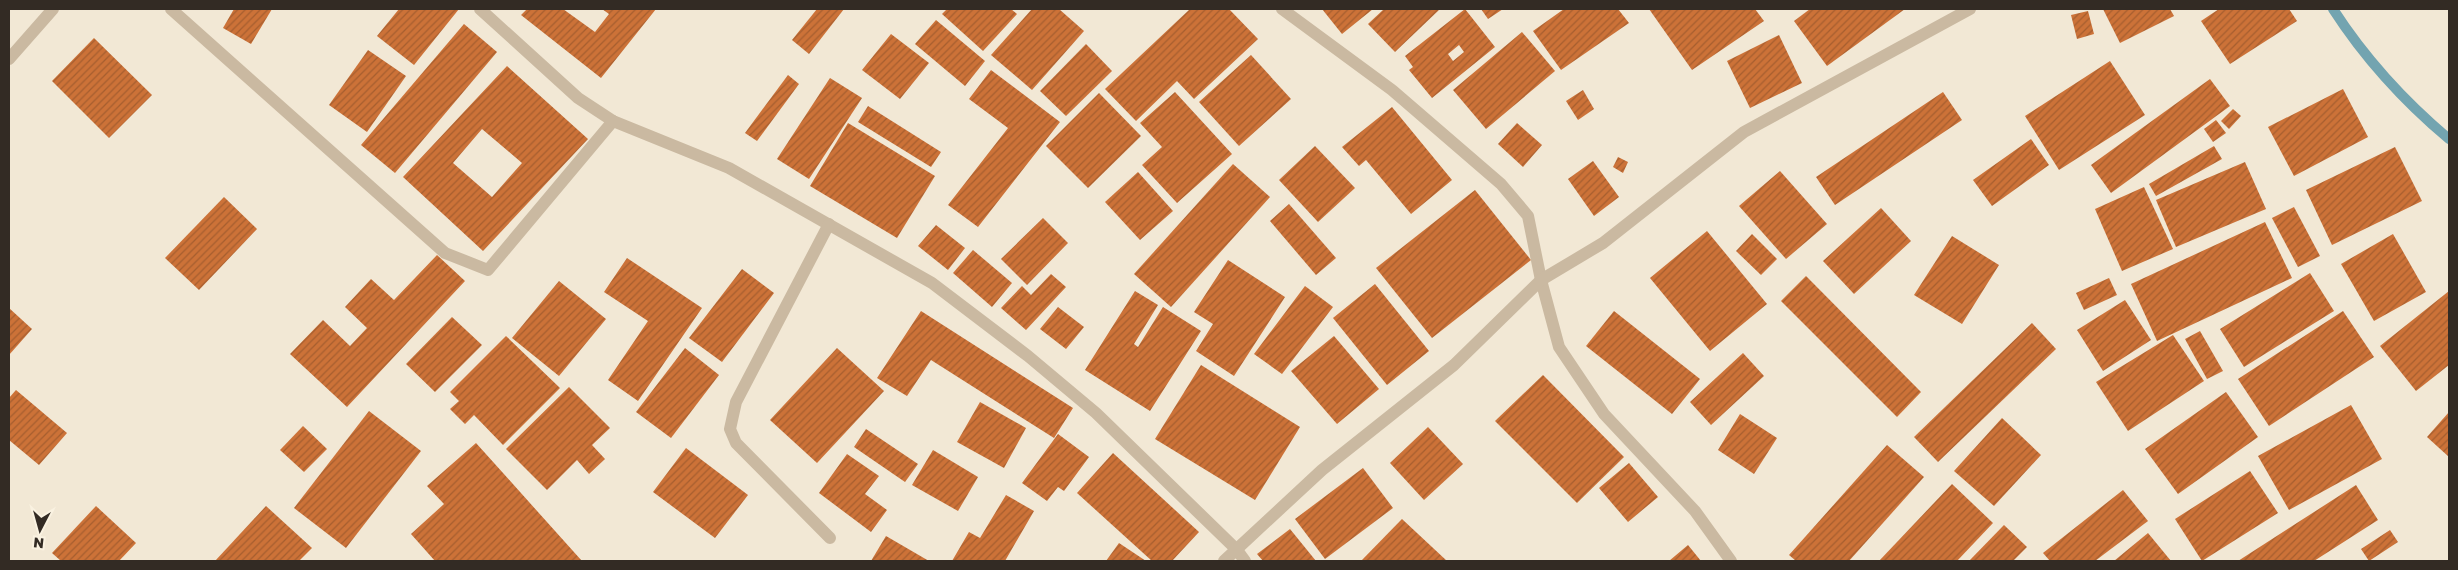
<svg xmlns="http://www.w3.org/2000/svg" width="2458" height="570" font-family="'Golos Text',sans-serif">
	<defs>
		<pattern id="building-hatch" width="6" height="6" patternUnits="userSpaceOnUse" patternTransform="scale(1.25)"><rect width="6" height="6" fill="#cc7238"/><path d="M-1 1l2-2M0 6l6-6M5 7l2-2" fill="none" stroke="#a65e2f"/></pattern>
	</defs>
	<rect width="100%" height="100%" fill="#f2e8d5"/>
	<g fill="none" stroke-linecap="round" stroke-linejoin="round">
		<path stroke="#73a4b0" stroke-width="10" d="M2333,9C2364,57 2405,102 2449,139"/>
	</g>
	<g fill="url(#building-hatch)" fill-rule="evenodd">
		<path d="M234,9H272L251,44L223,28Z"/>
		<path d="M399,9H459L414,65L377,36Z"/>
		<path d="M527,9H563L595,32L609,14L602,9H656L601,78L521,15Z"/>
		<path d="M817,9H844L809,54L792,40Z"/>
		<path d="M947,9H1011L1017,14L983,51L942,14Z"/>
		<path d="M1032,9H1059L1084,31L1032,90L991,55Z"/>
		<path d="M1190,9H1229L1258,39L1194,99L1177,81L1136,121L1105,89Z"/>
		<path d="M1322,9H1373L1342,34Z"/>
		<path d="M1384,9H1440L1395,52L1368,24Z"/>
		<path d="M1465,9L1495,47L1432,98L1409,70L1413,67L1405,56ZM1459,45L1464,52L1453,61L1448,54Z"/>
		<path d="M1481,9H1503L1488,19Z"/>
		<path d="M1564,9H1618L1629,23L1561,70L1533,31Z"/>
		<path d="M1649,9H1755L1764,21L1692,70Z"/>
		<path d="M1810,9H1905L1827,66L1794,21Z"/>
		<path d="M2103,9H2170L2174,16L2120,43Z"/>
		<path d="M2219,9H2289L2297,21L2230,64L2201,21Z"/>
		<path d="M2088,11L2094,34L2077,39L2071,15Z"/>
		<path d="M936,20L985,61L965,86L915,44Z"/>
		<path d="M464,24L497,52L395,173L361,145Z"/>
		<path d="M1522,32L1555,71L1486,129L1453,90Z"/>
		<path d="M891,34L929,63L900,99L862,70Z"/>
		<path d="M1779,35L1802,83L1750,108L1727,61Z"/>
		<path d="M94,38L152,95L109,138L52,81Z"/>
		<path d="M1086,44L1112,71L1066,116L1040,91Z"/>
		<path d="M368,50L406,76L367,132L329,105Z"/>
		<path d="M1251,55L1291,99L1239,146L1199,102Z"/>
		<path d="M2110,61L2145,115L2059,170L2025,116Z"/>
		<path d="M507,66L588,139L483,251L403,177ZM482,129L522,163L492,197L453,163Z"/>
		<path d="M991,70L1060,122L978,227L948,205L1008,128L969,99Z"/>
		<path d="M788,75L799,84L757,141L745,133Z"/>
		<path d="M830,78L862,98L809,179L777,159Z"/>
		<path d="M2210,79L2230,106L2111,193L2091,165Z"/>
		<path d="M2343,89L2368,137L2294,176L2268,127Z"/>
		<path d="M1583,90L1594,109L1578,120L1566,101Z"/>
		<path d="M1175,92L1232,154L1177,203L1142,165L1162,147L1140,123Z"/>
		<path d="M1943,92L1962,120L1835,205L1816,177Z"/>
		<path d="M1099,93L1141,136L1088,188L1046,146Z"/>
		<path d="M868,106L941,152L931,167L858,122Z"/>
		<path d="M1392,107L1452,180L1411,214L1366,160L1359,166L1342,147Z"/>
		<path d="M2233,109L2241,116L2229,129L2221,121Z"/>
		<path d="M2216,120L2226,133L2213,142L2204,129Z"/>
		<path d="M848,123L935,176L897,238L810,186Z"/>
		<path d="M1517,123L1542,145L1523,167L1498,144Z"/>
		<path d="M2031,139L2049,165L1992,206L1973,180Z"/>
		<path d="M1315,146L1355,188L1318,222L1279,180Z"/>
		<path d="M2214,146L2222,159L2156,196L2149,184Z"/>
		<path d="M2395,147L2422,201L2332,245L2306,190Z"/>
		<path d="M1618,157L1628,162L1623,173L1613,167Z"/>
		<path d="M1593,161L1619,197L1594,216L1568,179Z"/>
		<path d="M2245,162L2266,209L2176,247L2156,200Z"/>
		<path d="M1233,164L1270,197L1171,307L1134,274Z"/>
		<path d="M1780,171L1827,224L1786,259L1739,206Z"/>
		<path d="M1138,172L1173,211L1140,240L1105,202Z"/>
		<path d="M2144,187L2173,249L2122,271L2095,209Z"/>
		<path d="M1475,190L1531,260L1432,338L1376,268Z"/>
		<path d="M224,197L257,229L199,290L165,258Z"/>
		<path d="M1289,204L1336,258L1316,275L1270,221Z"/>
		<path d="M2294,207L2320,256L2298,267L2272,218Z"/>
		<path d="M1881,208L1911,241L1854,294L1823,261Z"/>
		<path d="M1043,218L1068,243L1027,285L1001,259Z"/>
		<path d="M2265,222L2292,278L2157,341L2131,284Z"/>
		<path d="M936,225L965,248L948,270L918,246Z"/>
		<path d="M1707,231L1767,304L1710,351L1650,278Z"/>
		<path d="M1752,234L1777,259L1761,275L1736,251Z"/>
		<path d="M2393,234L2426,292L2374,321L2341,264Z"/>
		<path d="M1952,236L1999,265L1962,324L1914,295Z"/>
		<path d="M973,250L1012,283L992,307L953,273Z"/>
		<path d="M437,255L465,281L347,407L290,354L323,320L350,346L367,328L345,307L371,279L394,300Z"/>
		<path d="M627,258L702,308L638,401L608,380L648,321L604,292Z"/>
		<path d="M1228,260L1285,297L1234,376L1196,351L1213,324L1194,312Z"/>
		<path d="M742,269L774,293L722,362L689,338Z"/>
		<path d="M2310,273L2334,311L2244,367L2220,329Z"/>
		<path d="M1051,274L1066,287L1026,330L1001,308L1022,286L1031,295Z"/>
		<path d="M1806,276L1921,392L1897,417L1781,301Z"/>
		<path d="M2109,278L2117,295L2084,310L2076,293Z"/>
		<path d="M559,281L606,319L559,376L512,338Z"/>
		<path d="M1375,284L1429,351L1387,385L1333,318Z"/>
		<path d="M1305,286L1333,307L1282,374L1254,354Z"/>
		<path d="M1135,291L1158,305L1134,344L1138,347L1163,307L1201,331L1150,411L1085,370Z"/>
		<path d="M2449,291V365L2416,391L2380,346Z"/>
		<path d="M2125,300L2151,340L2103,371L2077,330Z"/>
		<path d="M1058,307L1084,327L1066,349L1040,329Z"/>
		<path d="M9,308L32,329L9,355Z"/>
		<path d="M921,311L1073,408L1054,438L931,360L907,396L877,378Z"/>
		<path d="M1614,311L1700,379L1672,414L1586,346Z"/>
		<path d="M2343,311L2374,357L2269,426L2238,379Z"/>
		<path d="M452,317L482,345L435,392L406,364Z"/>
		<path d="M2032,323L2056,349L1938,462L1914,437Z"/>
		<path d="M2200,331L2223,371L2207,379L2185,339Z"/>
		<path d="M2173,335L2204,381L2128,431L2096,382Z"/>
		<path d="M506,336L560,388L503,445L474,415L465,424L450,409L459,401L450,392Z"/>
		<path d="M1334,336L1379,389L1337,424L1291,371Z"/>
		<path d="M685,348L719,375L671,438L636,412Z"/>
		<path d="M837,348L884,391L817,463L770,420Z"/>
		<path d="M1743,353L1764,376L1711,425L1690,402Z"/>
		<path d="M1201,365L1300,427L1255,500L1155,439Z"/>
		<path d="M1543,375L1624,457L1577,503L1495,421Z"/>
		<path d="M569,387L610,428L592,445L605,459L589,474L577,460L547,490L506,449Z"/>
		<path d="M16,390L67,433L39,465L9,440V398Z"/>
		<path d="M2226,392L2258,437L2178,494L2145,449Z"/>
		<path d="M980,402L1026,428L1004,468L957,442Z"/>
		<path d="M2351,405L2382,459L2289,510L2258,456Z"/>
		<path d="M369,411L421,451L346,548L294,508Z"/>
		<path d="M2449,412V457L2427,437Z"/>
		<path d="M1740,414L1777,438L1754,474L1718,450Z"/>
		<path d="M2002,418L2041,455L1994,506L1954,471Z"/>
		<path d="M303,426L327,449L304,472L280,450Z"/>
		<path d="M1428,427L1463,464L1424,500L1390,463Z"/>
		<path d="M866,429L918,464L905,482L854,447Z"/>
		<path d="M1058,434L1089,457L1064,491L1058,487L1047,501L1022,483Z"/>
		<path d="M476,443L582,561H435L411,534L444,504L427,486Z"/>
		<path d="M1887,445L1924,477L1849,561H1796L1789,555Z"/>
		<path d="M686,448L748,495L715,538L653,492Z"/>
		<path d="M933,450L978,477L958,511L912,485Z"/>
		<path d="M1113,453L1199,532L1172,561H1152L1077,493Z"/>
		<path d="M847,454L879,476L865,494L887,510L871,532L819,493Z"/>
		<path d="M1629,463L1658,497L1628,522L1599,488Z"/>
		<path d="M1363,468L1393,508L1325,559L1295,519Z"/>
		<path d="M2250,471L2278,513L2202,561L2175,519Z"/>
		<path d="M1952,484L1993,523L1957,561H1879Z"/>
		<path d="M2356,485L2378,520L2314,561H2238Z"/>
		<path d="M2123,490L2148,521L2095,561H2050L2043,553Z"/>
		<path d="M1006,495L1034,511L1005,561H952L969,532L980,538Z"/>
		<path d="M96,506L136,543L119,561H61L52,553Z"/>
		<path d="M266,506L312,548L299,561H215Z"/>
		<path d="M1402,519L1447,561H1361Z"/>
		<path d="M2004,525L2027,547L2013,561H1969Z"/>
		<path d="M1290,529L1316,561H1263L1257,554Z"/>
		<path d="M2390,530L2398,542L2369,561L2361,549Z"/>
		<path d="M2148,533L2171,561H2114Z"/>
		<path d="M886,536L929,561H871Z"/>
		<path d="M1119,543L1146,561H1106Z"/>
		<path d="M1688,545L1701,561H1669Z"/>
	</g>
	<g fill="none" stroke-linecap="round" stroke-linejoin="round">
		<g stroke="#cab9a1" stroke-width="12">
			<path d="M171,9L445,253L488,270L613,121"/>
			<path d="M480,9L578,98L613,121L729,168L932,283L1028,356L1096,413L1237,550L1245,561"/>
			<path d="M1282,9L1392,90L1501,184L1528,216L1541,280L1559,347L1604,414L1695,511L1731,561"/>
			<path d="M9,59L53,9"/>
			<path d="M829,224L736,402L730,429L736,443L830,538"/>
			<path d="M1224,561L1322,470L1454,365L1541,280L1603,243L1744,132L1970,9"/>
		</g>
	</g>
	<rect width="2458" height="570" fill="none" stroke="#332b24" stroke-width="20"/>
	<g transform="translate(40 530) rotate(186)" stroke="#faf2e1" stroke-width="4" paint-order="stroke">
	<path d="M0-4L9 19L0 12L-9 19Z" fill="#332b24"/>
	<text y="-8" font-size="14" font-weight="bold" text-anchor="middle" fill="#332b24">N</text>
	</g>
</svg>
